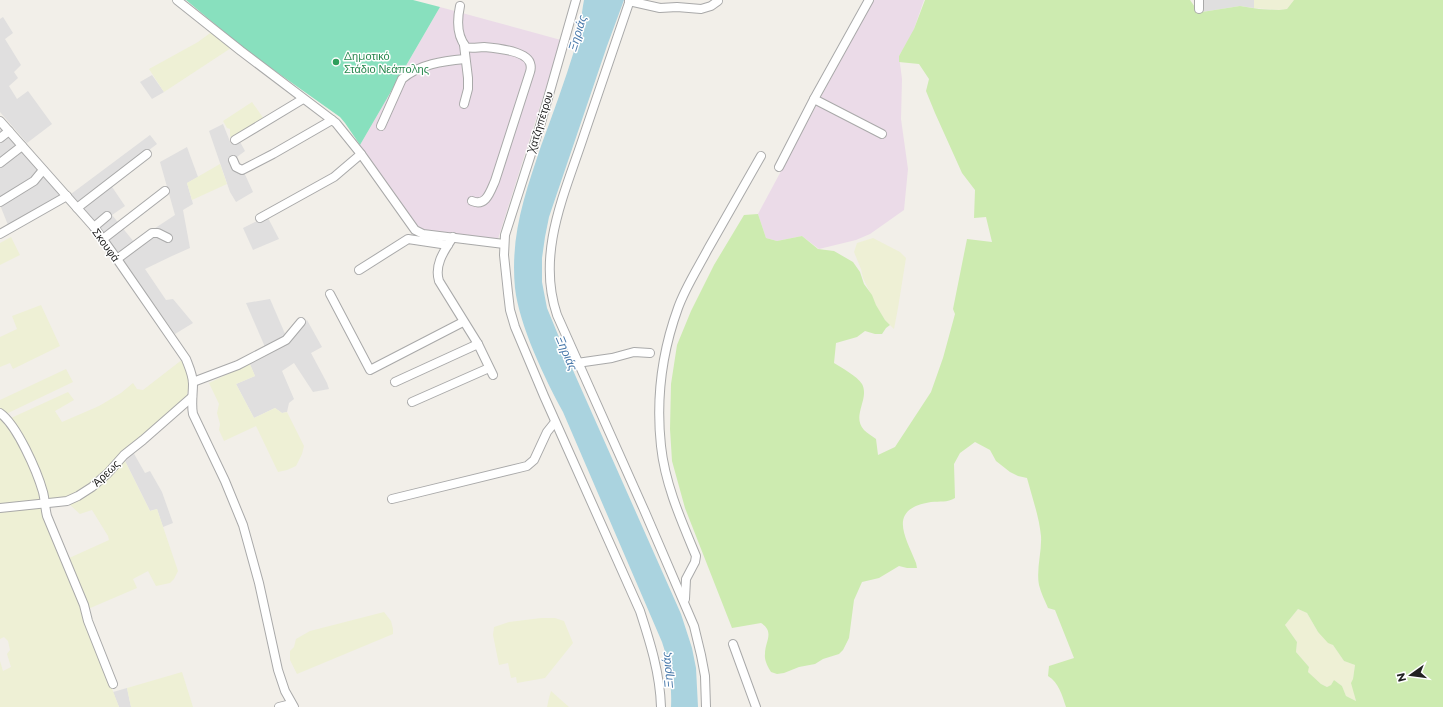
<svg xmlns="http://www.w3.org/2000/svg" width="1443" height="707" font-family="Montserrat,sans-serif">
	<rect width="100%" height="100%" fill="#f2efe9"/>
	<g fill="#e0dfdf">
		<path d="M1203,0H1254V8L1240,6L1202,12Z"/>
		<path d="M3,17L13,33L5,39L21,65L14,72L18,78L9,86L17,99L28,91L52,124L27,143L0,112V19Z"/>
		<path d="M152,75L164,92L152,99L140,82Z"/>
		<path d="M223,124L231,144L239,140L245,151L237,157L253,192L236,202L230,192L209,131Z"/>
		<path d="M0,126L61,195L8,225L0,205Z"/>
		<path d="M150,135L157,144L108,181L125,206L112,215L134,242L175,215L160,162L187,147L198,177L187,183L193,204L183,210L190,248L172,256L145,269L166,300L173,299L193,323L175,334L123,261L71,194Z"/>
		<path d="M267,216L279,239L253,250L243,228Z"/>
		<path d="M270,299L286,336L265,347L246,303Z"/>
		<path d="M307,320L322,347L311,353L327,383L329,389L313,392L294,363L282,371L294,399L289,403L287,412L282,413L275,408L254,418L236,384L255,376L249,362L300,328Z"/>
		<path d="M133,452L145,473L150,471L162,492L173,523L163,527L157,509L150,511L124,459Z"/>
		<path d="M127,688L131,707H119L113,692Z"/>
	</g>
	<g fill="#ebdbe8">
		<path d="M873,0H924L913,32L899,56L902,79L901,119L908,169L904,210L870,234L856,240L819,249L802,236L777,241L766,238L758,214Z"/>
		<path d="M440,7L561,40L498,239L424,230L419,228L360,145Z"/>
	</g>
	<g fill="#eef0d5">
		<path d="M1254,0H1294L1287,9L1279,10L1254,8Z"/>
		<path d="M213,31L231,48L164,92L149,69L198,42Z"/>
		<path d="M252,102L264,119L232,138L230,136V129L227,128L223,121Z"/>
		<path d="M220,164L227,184L192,200L187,183Z"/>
		<path d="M11,237L20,255L0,265V243Z"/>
		<path d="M873,238L900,252L906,258L898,308L894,329L885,320L877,307L863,278L861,269L854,252L857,243Z"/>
		<path d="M41,305L60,346L13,369L10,363L0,367V337L17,329L12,316Z"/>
		<path d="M183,359L189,377V385L187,395L182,401L87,487L67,498L48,500L11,418L68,392L74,400L55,411L62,422L99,406L121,393L133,383L137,389L143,390Z"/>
		<path d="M249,362L255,376L236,384L254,418L275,408L282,413L287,412L304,446L302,454L296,466L287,470L278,472L256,426L224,441L219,430L220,424L217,413L219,404L209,383L230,373V370Z"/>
		<path d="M66,369L73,382L6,414L0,411V400Z"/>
		<path d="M0,416L17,435L40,488L83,612L119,707H0V661L3,671L11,667L7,654L10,650L8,641L4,637L0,639Z"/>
		<path d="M124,459L150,511L157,509L178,571L174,579L170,583L156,586L148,571L133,579L137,588L88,609L67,559L109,540L108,536L92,510L80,514L69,504L75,502L91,492Z"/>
		<path d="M1298,609L1307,613L1318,632L1333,645L1344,661L1355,665L1353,679L1354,694L1356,701L1346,696L1342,686L1334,680L1331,685L1327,687L1321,684L1308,672L1309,667L1296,652L1297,642L1285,625Z"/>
		<path d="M384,612L391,621L393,629V634L297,674L290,660V651L294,647L296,639L310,631Z"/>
		<path d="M541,618H555L564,621L573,643L545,678L517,683L516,677L511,678L508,663L499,665L493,635L494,627L509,622Z"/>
		<path d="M182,672L193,707H131L127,688Z"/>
		<path d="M551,691L569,707H547L549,698Z"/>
	</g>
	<path fill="#cdebb0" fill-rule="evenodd" d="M925,0H1190L1197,10L1202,12L1240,6L1259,9L1279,10L1287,9L1294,0H1443V707H1066C1062,695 1059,683 1048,676L1049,666L1074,658L1055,610L1048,608C1045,601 1041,593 1039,585C1036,569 1042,552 1041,536C1039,516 1032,497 1027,478L1018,476L1010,472L996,461L990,450L975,442L960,453L954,464L955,498C947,503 940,501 931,502C887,509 905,536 916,563L917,568H907L899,566L879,578L862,582L854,600L849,638L843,650L839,654L823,659L815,664L799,667L784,673L777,674L771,672C768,667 764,660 765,654C765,641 775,632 761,623L732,628L685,508L672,461L670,429L671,384L677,345L691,311L714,265L744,215L758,214L766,238L777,241L802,236L818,249L834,251L853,262L860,272L864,284L872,295L876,305L885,320L890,325L886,328L882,334H875L865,331L857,337L836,343L834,363C842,368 857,376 862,384C870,399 851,416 864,430C867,433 872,436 876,439L878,455L895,447L931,392L943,358L955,314L953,309L967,239L992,242L986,217L974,218L975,190L962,173L935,113L926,91L929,79L919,64L899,62V56L914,29ZM1298,609L1307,613L1318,632L1328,643L1333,645L1344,661L1355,665L1353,679L1351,683L1356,701L1346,696L1342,686L1334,680L1331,685L1327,687L1321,684L1308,672L1309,667L1296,652L1297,642L1285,625Z"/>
	<path fill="#88e0be" d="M186,0H413L440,7L360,145L345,123L340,117L247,51Z"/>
	<path fill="#aad3df" d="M584,0H624L607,46L549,217L545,237L542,258V282L547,308L568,359L681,614L692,648L696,668L698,707H671C672,685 669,662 662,642L563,412C545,379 519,325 515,288C510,235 525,194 541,146C553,113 565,81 575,48C580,33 581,16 584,0Z"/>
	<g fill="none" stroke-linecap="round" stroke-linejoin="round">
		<defs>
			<g id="minor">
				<path d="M177,0L241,51L336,123L361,154L415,230L423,234L504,244"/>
				<path d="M576,0L540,126L505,235L504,255L508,293L510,310L515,327L544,396L640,611C650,642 660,673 661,707"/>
				<path d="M630,0C615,45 599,90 584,135C565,193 536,253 557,315L645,512L694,626L701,655L705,676L706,707"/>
				<path d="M629,1L660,8L677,7L701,9L711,6L718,1"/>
				<path d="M460,6C457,20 456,35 466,47C472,49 478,47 484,47C496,48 526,51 530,63C531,66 531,69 530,72L495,181C490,192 486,207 472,201"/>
				<path d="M1199,9V0"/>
				<path d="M464,45L468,78V89L464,104"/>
				<path d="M814,99L882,134"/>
				<path d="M0,121L94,227L117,259L186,359C189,367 193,375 193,384C193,394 191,404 193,414L225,481L243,525L259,583L278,670L285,691L294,707"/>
				<path d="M381,126L402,79C419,64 444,61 465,59"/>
				<path d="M0,138L9,131"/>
				<path d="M235,140L303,99"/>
				<path d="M233,160L236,167L242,170L273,154L332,120"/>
				<path d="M0,163L22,146"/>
				<path d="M779,167L814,99L869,0"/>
				<path d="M0,202L34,181L43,170"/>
				<path d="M77,208L147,154"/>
				<path d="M260,218L334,177L361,154"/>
				<path d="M94,227L107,216"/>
				<path d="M0,234L67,196"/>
				<path d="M453,237C444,251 434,265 439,281L478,344L493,375"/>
				<path d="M103,239L165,191"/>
				<path d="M117,259L152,233H158L168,238"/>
				<path d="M359,270L408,239L448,245"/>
				<path d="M330,294L370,370L463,322"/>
				<path d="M577,363L612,358L634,352L650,353"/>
				<path d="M193,382L238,365L286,340L301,322"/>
				<path d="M395,382L478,344"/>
				<path d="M412,402L489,368"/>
				<path d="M0,413C17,425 37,471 43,492C45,500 45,508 47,516L84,605L88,621L113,684"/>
				<path d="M392,499L527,466L534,460L547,432L555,422"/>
				<path d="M0,508L58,502L67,501L78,496L92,487L108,473L124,455L143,440L192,397"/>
				<path d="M685,599L686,579L695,562L696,556C681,520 665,484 661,446C656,400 662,352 678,308C685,288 698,268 708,249C726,218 743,187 761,156"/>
				<path d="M733,644L756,707"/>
				<path d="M279,707L291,704"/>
			</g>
		</defs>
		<use href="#minor" stroke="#a9a9a9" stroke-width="10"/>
		<use href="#minor" stroke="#fff" stroke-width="8"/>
	</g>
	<circle fill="#2e9e5b" stroke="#fff" stroke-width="1.5" cx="336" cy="62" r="4"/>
	<g text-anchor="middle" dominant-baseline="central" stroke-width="3" stroke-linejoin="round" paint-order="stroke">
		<g font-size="11" fill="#27864d" stroke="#fff" text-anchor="start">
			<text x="344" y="56">Δημοτικό<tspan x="344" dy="13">Στάδιο Νεάπολης</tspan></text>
		</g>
		<g font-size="11" fill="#222" stroke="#fff">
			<text transform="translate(540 122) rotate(-73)">Χατζηπέτρου</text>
			<text transform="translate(106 245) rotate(54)">Σκουφά</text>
			<text transform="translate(106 473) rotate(-44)">Άρεως</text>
		</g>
		<g font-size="12" font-style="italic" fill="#4a7aab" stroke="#fff">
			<text transform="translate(577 33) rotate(-73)">Ξηριάς</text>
			<text transform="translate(567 353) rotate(67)">Ξηριάς</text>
			<text transform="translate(667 670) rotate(-95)">Ξηριάς</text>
		</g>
	</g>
	<g transform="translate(1411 675) rotate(256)" stroke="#ffffff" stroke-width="3" paint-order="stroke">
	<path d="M0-3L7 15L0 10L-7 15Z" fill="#222222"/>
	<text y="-6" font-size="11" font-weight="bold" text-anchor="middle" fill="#222222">N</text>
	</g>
</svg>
